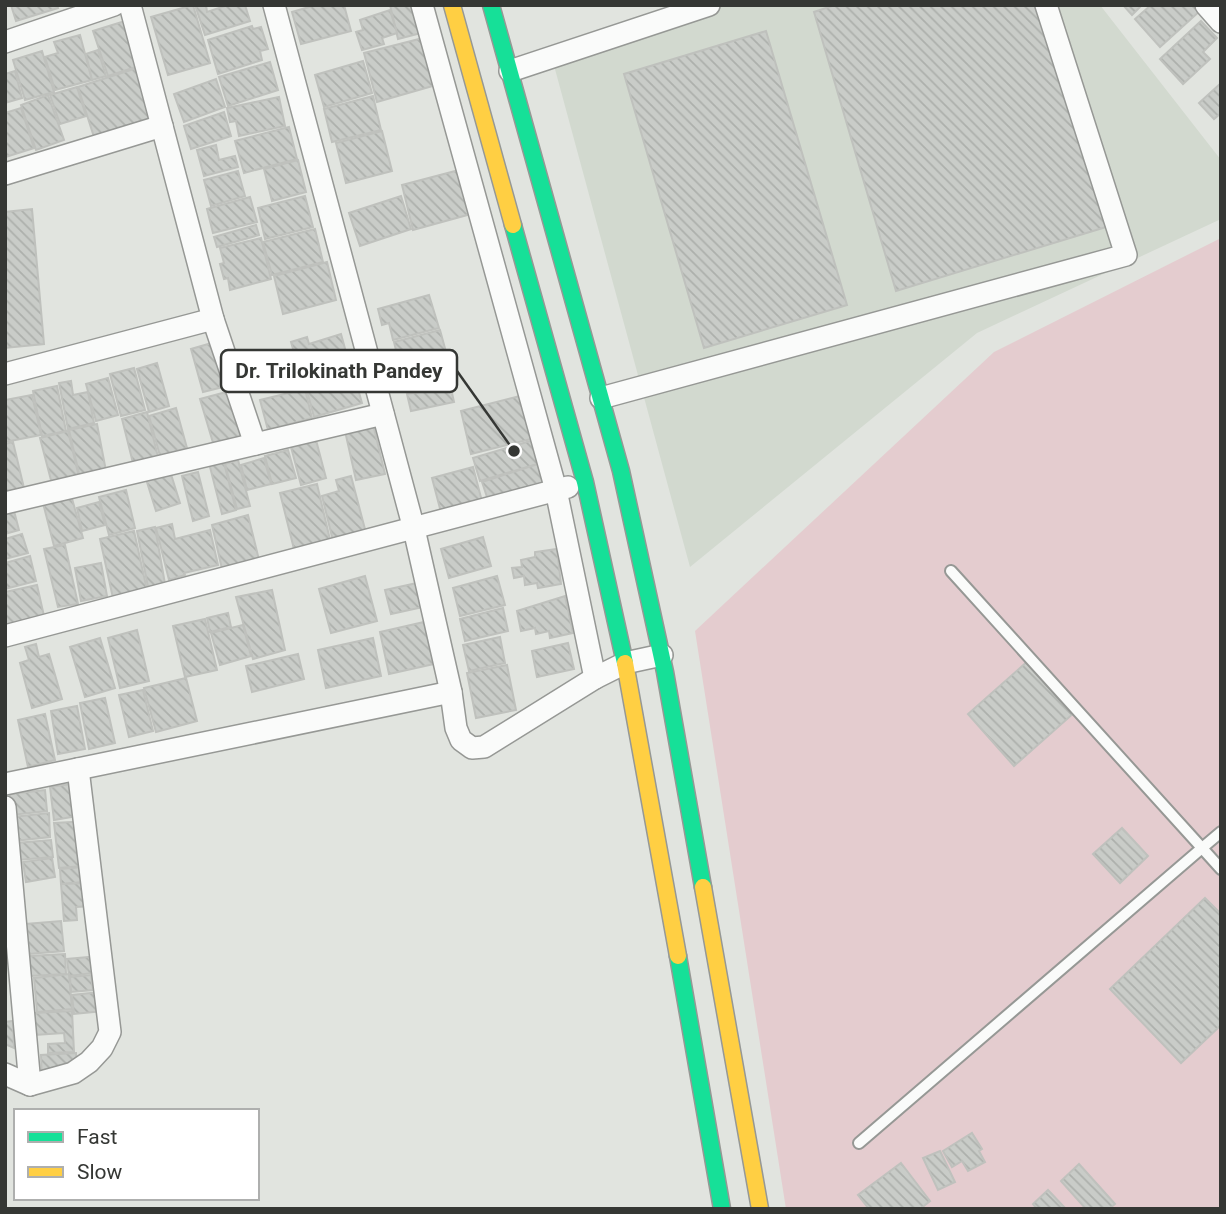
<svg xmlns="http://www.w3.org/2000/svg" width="1226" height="1214" font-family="Roboto,sans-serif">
	<defs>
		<pattern id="building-back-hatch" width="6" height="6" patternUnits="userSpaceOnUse" patternTransform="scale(1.75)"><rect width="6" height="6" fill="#c9ccc8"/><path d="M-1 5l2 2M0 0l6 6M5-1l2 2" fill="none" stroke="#adb0ac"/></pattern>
	</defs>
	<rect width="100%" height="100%" fill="#e1e4df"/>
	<path fill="#d2d9cf" d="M704,5H1100L1221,160V219L977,333L690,567L549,47Z"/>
	<path fill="#e4cccf" d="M1221,238V1209H786L695,631L994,352Z"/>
	<g fill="url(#building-back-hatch)" stroke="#bfc1bd" stroke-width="2">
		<path d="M11,5H57L58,8L16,21Z"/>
		<path d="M193,5L210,63L168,75L151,17Z"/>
		<path d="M195,5H206L207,12L228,5H245L250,21L205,35Z"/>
		<path d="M316,5H344L351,31L301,44L292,12Z"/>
		<path d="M390,5H414L421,33L398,39Z"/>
		<path d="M835,5H1041L1106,227L896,291L814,12Z"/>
		<path d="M1123,5H1142L1132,15Z"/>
		<path d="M1151,5H1197L1201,10L1160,47L1135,19Z"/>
		<path d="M390,10L397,33L382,38L384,44L362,50L356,32L363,30L360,20Z"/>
		<path d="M125,21L139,66L108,76L93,31Z"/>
		<path d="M1201,21L1217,38L1203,52L1210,59L1183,84L1160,59Z"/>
		<path d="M252,26L253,29L261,27L268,49L260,51L262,60L218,74L208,40Z"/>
		<path d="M766,31L847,305L704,348L624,74Z"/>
		<path d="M80,35L92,80L55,90L45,57L58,53L54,42Z"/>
		<path d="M423,38L436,85L377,102L364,53Z"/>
		<path d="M98,50L106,76L92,80L86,54Z"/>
		<path d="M42,51L54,92L25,100L13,60Z"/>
		<path d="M363,61L372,93L324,107L315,75Z"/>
		<path d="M270,62L278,90L228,106L219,77Z"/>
		<path d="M137,68L152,119L94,137L78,87Z"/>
		<path d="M15,71L22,98L5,103V74Z"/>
		<path d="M216,79L225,107L184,122L174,94Z"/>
		<path d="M1221,83V113L1214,119L1199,103Z"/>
		<path d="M77,87L86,116L60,124L50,95Z"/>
		<path d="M48,95L64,140L36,150L21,105Z"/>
		<path d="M373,96L381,130L332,142L324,109Z"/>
		<path d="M279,97L285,126L239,136L236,121L230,122L227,108Z"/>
		<path d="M21,108L34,148L6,157L5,113Z"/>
		<path d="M224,112L231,136L191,149L184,126Z"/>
		<path d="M289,127L297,159L244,173L235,141Z"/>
		<path d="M382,131L392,171L346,183L336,143Z"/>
		<path d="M216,145L219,160L235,156L238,167L204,176L197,150Z"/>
		<path d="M298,160L306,192L272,201L264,169Z"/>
		<path d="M459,170L471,214L413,230L402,185Z"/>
		<path d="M238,171L245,196L211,206L204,180Z"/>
		<path d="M305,196L313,227L265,239L258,208Z"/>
		<path d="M401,196L411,229L360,246L349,213Z"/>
		<path d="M250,197L257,222L213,233L207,209Z"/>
		<path d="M32,209L44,344L5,348V212Z"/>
		<path d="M256,225L259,235L217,247L214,237Z"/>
		<path d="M315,229L323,262L272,275L263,242Z"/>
		<path d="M261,238L271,279L230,290L228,278L224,279L220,264L224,263L220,248Z"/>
		<path d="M327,262L336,300L283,314L274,276Z"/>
		<path d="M429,295L439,328L393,340L389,323L382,325L378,309Z"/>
		<path d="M440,330L449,363L402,375L394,342Z"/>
		<path d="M341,334L349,363L301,377L291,342L307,337L309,344Z"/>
		<path d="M215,342L227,386L203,392L191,349Z"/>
		<path d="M157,363L169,406L149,412L137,369Z"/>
		<path d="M134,368L145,410L121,416L110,374Z"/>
		<path d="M352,368L362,403L314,417L304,380Z"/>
		<path d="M448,375L454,402L411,411L407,394L420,392L418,381Z"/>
		<path d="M108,378L118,415L96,421L86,384Z"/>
		<path d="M71,381L73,395L88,392L94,423L68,429L59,383Z"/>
		<path d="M57,386L66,431L42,436L33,391Z"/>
		<path d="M305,389L312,418L268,430L260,400Z"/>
		<path d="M230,391L243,438L214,446L200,399Z"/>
		<path d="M32,395L41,435L5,442V400Z"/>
		<path d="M524,395L535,438L471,454L461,411Z"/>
		<path d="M176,408L187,448L160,456L149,416Z"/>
		<path d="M147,412L158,457L133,463L122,419Z"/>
		<path d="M97,424L106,471L80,478L69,430Z"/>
		<path d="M373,424L385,474L356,480L345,431Z"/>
		<path d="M68,431L79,477L52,484L40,438Z"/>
		<path d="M537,439L544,462L480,481L473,458Z"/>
		<path d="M316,440L326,478L301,485L291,447Z"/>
		<path d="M13,442L24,488L5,493V444Z"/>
		<path d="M288,450L296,478L272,484L265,456Z"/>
		<path d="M264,458L271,484L247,490L241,465Z"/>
		<path d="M223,459L236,510L222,514L209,463Z"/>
		<path d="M238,460L250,506L237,509L225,464Z"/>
		<path d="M544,462L550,480L488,500L482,482Z"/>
		<path d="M473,467L484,509L443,520L432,478Z"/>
		<path d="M170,471L180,503L156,511L146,479Z"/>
		<path d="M198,472L209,516L193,521L182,476Z"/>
		<path d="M351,476L366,533L333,541L322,496L339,491L336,480Z"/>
		<path d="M317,484L331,544L295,553L280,493Z"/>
		<path d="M126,490L135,528L109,535L99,497Z"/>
		<path d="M71,495L83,538L54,546L43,503Z"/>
		<path d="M99,502L105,525L82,531L77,508Z"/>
		<path d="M13,507L19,530L5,534V509Z"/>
		<path d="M248,515L259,560L222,569L212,525Z"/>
		<path d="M172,524L175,539L210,530L218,565L184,573L185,575L169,580L156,528Z"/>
		<path d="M155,527L165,584L148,587L137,531Z"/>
		<path d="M134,531L147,590L113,598L100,539Z"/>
		<path d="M22,534L28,553L5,559V539Z"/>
		<path d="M483,537L491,566L449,578L441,549Z"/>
		<path d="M65,545L78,604L58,607L44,549Z"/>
		<path d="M557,549L561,584L538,588L537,583L525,585L524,576L514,578L512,568L522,567L521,560L535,557V552Z"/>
		<path d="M30,556L36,581L5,589V563Z"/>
		<path d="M101,563L107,596L81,601L75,568Z"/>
		<path d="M365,576L377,621L331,633L319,589Z"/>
		<path d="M497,576L505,605L460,616L453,588Z"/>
		<path d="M417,583L423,607L391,614L385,590Z"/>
		<path d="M37,585L44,616L5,625V592Z"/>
		<path d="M272,590L285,650L253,659L236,597Z"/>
		<path d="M565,596L573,633L550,638L549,631L536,634L535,628L521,631L517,611Z"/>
		<path d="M503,608L508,631L465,641L460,619Z"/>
		<path d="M228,613L231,627L210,632L207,618Z"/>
		<path d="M205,619L217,670L185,677L173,626Z"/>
		<path d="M424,622L434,664L389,674L380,632Z"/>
		<path d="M243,625L251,656L220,665L211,633Z"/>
		<path d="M137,630L149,681L120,688L108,638Z"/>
		<path d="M500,637L505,663L469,671L463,645Z"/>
		<path d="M100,638L115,688L85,697L70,647Z"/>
		<path d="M373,638L381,676L326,688L318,650Z"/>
		<path d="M568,643L574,669L537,677L532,651Z"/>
		<path d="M36,644L39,657L49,654L62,699L32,708L20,663L29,660L25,647Z"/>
		<path d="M298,654L304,679L252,692L246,666Z"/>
		<path d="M1029,660L1075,712L1014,766L968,714Z"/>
		<path d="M507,665L516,710L476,718L467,673Z"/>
		<path d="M186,678L197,721L156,732L144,688Z"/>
		<path d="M143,690L153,731L129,737L119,695Z"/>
		<path d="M105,698L115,743L89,749L80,703Z"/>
		<path d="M77,706L85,749L58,754L51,711Z"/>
		<path d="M45,714L55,760L28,767L18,720Z"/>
		<path d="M85,782L89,814L54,820L50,787Z"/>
		<path d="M45,790L47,811L12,815L10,794Z"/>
		<path d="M49,813L50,837L15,841L13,817Z"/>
		<path d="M90,821L94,865L59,868L54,823Z"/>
		<path d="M1122,828L1148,856L1120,883L1093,854Z"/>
		<path d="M51,840L53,857L18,860L16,843Z"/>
		<path d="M52,858L55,877L26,882L23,862Z"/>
		<path d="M94,866L95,881L61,884L60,869Z"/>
		<path d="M89,883L91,906L76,907L77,920L64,921L61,884Z"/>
		<path d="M1205,898L1221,914V1025L1181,1063L1110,989Z"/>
		<path d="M61,921L64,951L29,954L26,924Z"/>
		<path d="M65,954L66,974L30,976L29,956Z"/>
		<path d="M99,956L101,972L69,976L67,959Z"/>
		<path d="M69,974L72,1009L37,1012L34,978Z"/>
		<path d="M91,975L93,990L71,992L70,977Z"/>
		<path d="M100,992L103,1011L74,1014L72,995Z"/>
		<path d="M72,1011L74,1052L48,1053V1044L65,1043L64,1033L35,1035L34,1013Z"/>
		<path d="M13,1021L14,1048L5,1044V1022Z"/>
		<path d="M76,1053L78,1081L42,1083L41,1055Z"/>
		<path d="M972,1133L982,1149L979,1151L985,1162L968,1171L962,1161L952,1167L943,1151Z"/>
		<path d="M940,1151L955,1182L938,1190L923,1158Z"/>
		<path d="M901,1163L930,1201L920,1209H869L858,1195Z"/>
		<path d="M1079,1164L1115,1204L1109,1209H1086L1061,1181Z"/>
		<path d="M1048,1190L1066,1209H1037L1033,1204Z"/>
	</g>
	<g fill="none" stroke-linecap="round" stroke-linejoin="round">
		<defs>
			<g id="lane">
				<path d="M1221,832L1202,848L1221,869"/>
				<path d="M859,1143L1202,848L951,571"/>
			</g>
			<g id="street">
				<path d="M130,5L213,319L255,444"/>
				<path d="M274,5L414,529L451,692L456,728L461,740L472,748L484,747L595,678L556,490L422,5"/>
				<path d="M1206,5L1221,22"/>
				<path d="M5,42L114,5"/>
				<path d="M510,71L709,5"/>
				<path d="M5,174L162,126"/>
				<path d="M5,374L213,319"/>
				<path d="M601,398L1126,255L1046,5"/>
				<path d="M5,503L383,414"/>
				<path d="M5,636L568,487"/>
				<path d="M595,678L625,663L662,655"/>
				<path d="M5,784L451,692"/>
				<path d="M5,807L30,1085"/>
				<path d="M5,1074L30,1085L73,1073L89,1062L102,1048L110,1032L78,769"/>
			</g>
			<g id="fast">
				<path d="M491,5L621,471L665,672L703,887"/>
				<path d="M513,225L585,482L625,663"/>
				<path d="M678,956L722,1209"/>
			</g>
			<g id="slow">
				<path d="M452,5L513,225"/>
				<path d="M625,663L678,956"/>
				<path d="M703,887L760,1209"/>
			</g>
		</defs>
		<use href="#lane" stroke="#969895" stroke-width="14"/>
		<use href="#street" stroke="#969895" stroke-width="24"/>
		<use href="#fast" stroke="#969895" stroke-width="19"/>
		<use href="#slow" stroke="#969895" stroke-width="19"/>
		<use href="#lane" stroke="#fafbfa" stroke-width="10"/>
		<use href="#street" stroke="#fafbfa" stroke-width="21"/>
		<use href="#fast" stroke="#16e098" stroke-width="16"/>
		<use href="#slow" stroke="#ffcf43" stroke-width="16"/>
	</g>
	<path fill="none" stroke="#353734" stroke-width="2.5" d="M514 451L457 371"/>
	<circle fill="#353734" stroke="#fff" stroke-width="2.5" cx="514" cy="451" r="7"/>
	<rect fill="#fff" stroke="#353734" stroke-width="2.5" x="221" y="350" width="236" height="42" rx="7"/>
	<g font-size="21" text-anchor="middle" font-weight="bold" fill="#353734">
		<text x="339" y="378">Dr. Trilokinath Pandey</text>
	</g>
	<rect width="1226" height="1214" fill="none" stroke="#353734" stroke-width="14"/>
	<rect x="14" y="1109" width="245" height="91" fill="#ffffff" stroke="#aeafae" stroke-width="2"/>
	<rect x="28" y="1132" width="35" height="10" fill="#16e098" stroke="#aeafae" stroke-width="2"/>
	<text x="77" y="1144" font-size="21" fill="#353734">Fast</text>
	<rect x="28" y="1167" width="35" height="10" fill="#ffcf43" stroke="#aeafae" stroke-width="2"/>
	<text x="77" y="1179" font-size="21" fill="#353734">Slow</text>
</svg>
